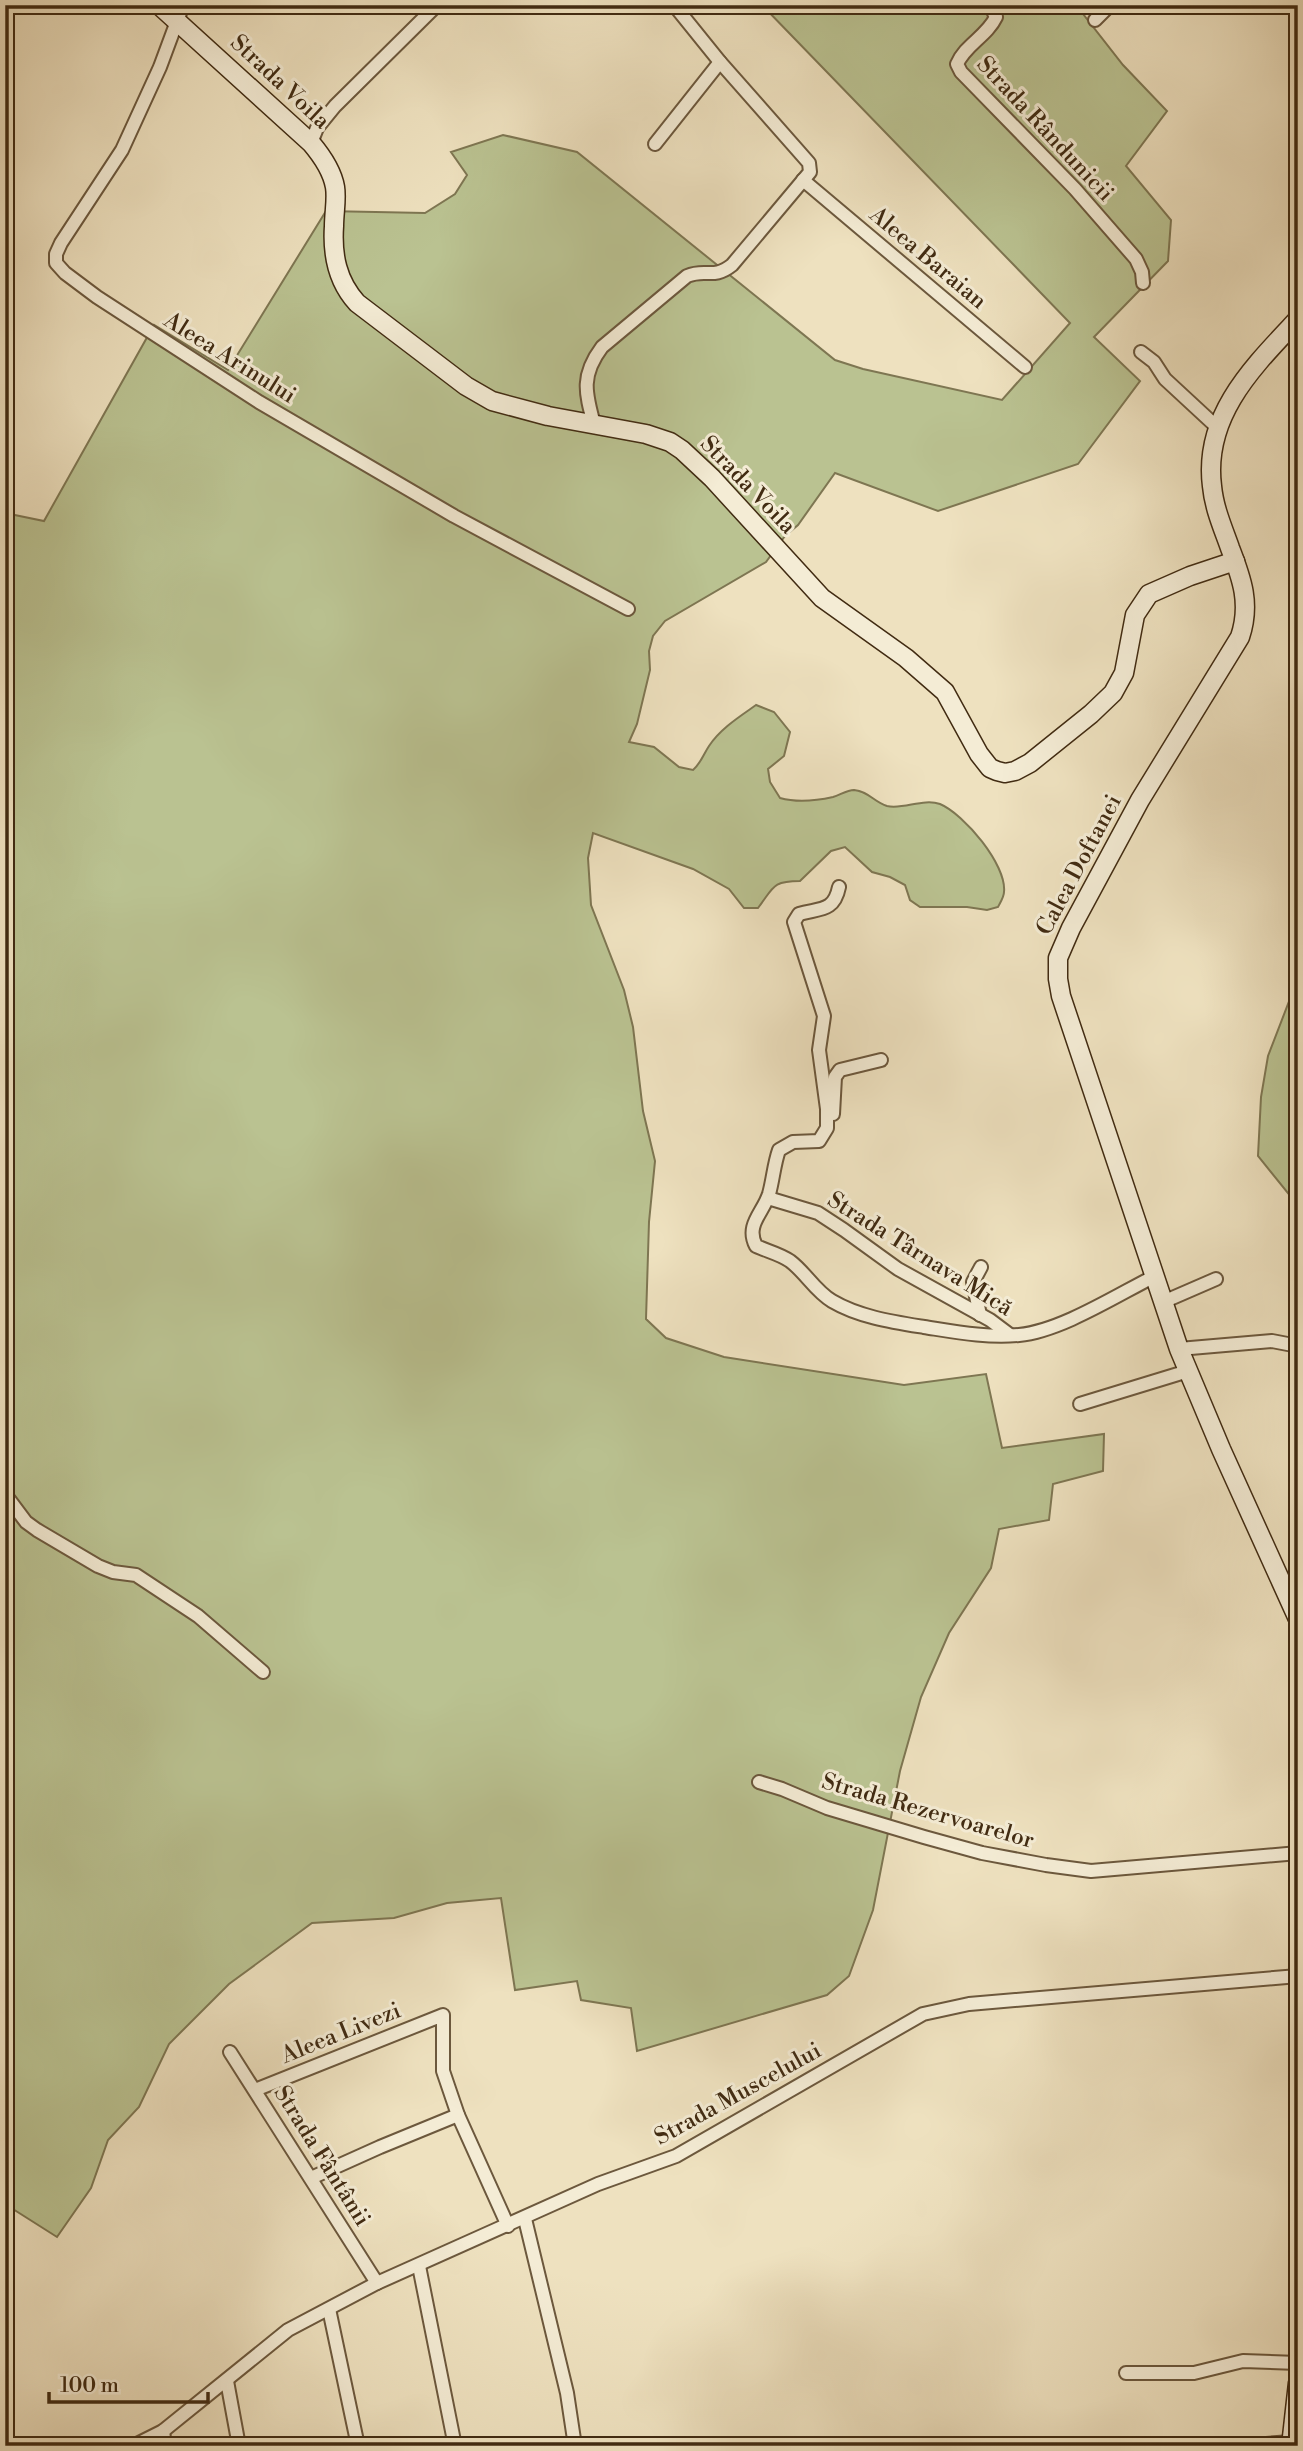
<svg xmlns="http://www.w3.org/2000/svg" width="1303" height="2451" font-family="'Libre Bodoni',serif">
	<rect width="100%" height="100%" fill="#eee1bf"/>
	<filter id="stains"><feTurbulence type="fractalNoise" baseFrequency=".00286" numOctaves="4"/><feColorMatrix values="0 0 0 0 .2 0 0 0 0 .09 0 0 0 0 .02 0 0 0 .5 -.17"/></filter>
	<radialGradient id="worn" r=".72"><stop offset=".6" stop-color="#630" stop-opacity="0"/><stop offset="1" stop-color="#630" stop-opacity=".3"/></radialGradient>
	<g fill="#bac291" stroke="#7e7652" stroke-width="2">
		<path d="M762,5H1076L1123,65L1167,111L1126,166L1171,220L1168,261L1094,337L1140,381L1078,464L938,511L835,473L798,525L785,536L766,562L665,621L653,636L649,651L650,670L637,724L629,742L654,747L679,767L693,770C701,763 703,755 709,746C720,729 739,717 756,705L774,712L790,732L784,756L768,769L770,782L780,798C798,803 815,801 833,797C840,795 847,790 854,790C868,791 874,802 887,806C903,810 923,798 940,804C964,814 1007,865 1004,892C1004,897 1000,903 998,907L987,910L967,907H920L910,900L905,885L890,877L872,872L845,847L831,851L800,881C772,881 774,887 758,908H744L729,889L693,869L593,833L588,858L591,905L624,990L633,1027L643,1111L655,1161L649,1222L646,1319L666,1338L724,1357L904,1385L986,1374L1002,1448L1104,1434L1103,1471L1053,1484L1049,1520L999,1529L991,1568L949,1633L921,1697L900,1771L873,1910L849,1976L827,1995L637,2051L631,2008L581,2000L577,1981L515,1990L501,1898L447,1903L394,1918L312,1923L229,1984L169,2044L139,2107L108,2140L91,2188L57,2237L5,2204V513L44,521L154,325L228,370L326,211L425,213L455,194L467,175L451,152L503,135L577,152L835,360L863,369L1002,400L1070,323Z"/>
		<path d="M1298,978V1211L1292,1198L1258,1156L1261,1097L1268,1056Z"/>
	</g>
	<g fill="none" stroke-linecap="round" stroke-linejoin="round">
		<defs>
			<g id="minor">
				<path d="M183,5L160,67L122,150L61,243L56,254V263L65,273L97,297L259,402L454,516L628,609"/>
				<path d="M990,5L996,17C987,36 965,45 957,64L961,72L1075,189L1136,259L1142,272L1143,283"/>
				<path d="M1095,20L1110,5"/>
				<path d="M311,143L317,128L335,106L437,5"/>
				<path d="M655,144L720,62"/>
				<path d="M803,180L1025,367"/>
				<path d="M1141,352L1154,362L1165,379L1219,429"/>
				<path d="M594,424C585,392 581,375 602,347L687,276C706,268 713,280 732,265L810,172L809,163L720,62L674,5"/>
				<path d="M839,887C834,912 820,908 799,914L794,922L824,1016L819,1050L827,1109V1128L819,1141L793,1142L779,1150C774,1164 773,1180 769,1194C763,1213 745,1225 756,1246C767,1251 780,1254 790,1261C806,1273 815,1291 832,1301C859,1317 893,1322 924,1327C956,1332 987,1338 1019,1335C1061,1331 1117,1295 1155,1276"/>
				<path d="M833,1114L835,1077L840,1070L881,1060"/>
				<path d="M768,1198L818,1213L844,1230L898,1269L990,1320L1010,1335"/>
				<path d="M1163,1302L1216,1279"/>
				<path d="M980,1315L973,1282L981,1267"/>
				<path d="M1179,1349L1272,1341L1298,1346"/>
				<path d="M1080,1404L1188,1371"/>
				<path d="M5,1494L26,1522L37,1530L98,1566L113,1572L136,1575L198,1616L263,1672"/>
				<path d="M759,1782L782,1789L827,1808L924,1837L982,1853L1046,1865L1091,1871L1298,1853"/>
				<path d="M230,2052L377,2283"/>
				<path d="M255,2090L443,2015V2071L458,2115L508,2226"/>
				<path d="M311,2178L380,2147L458,2115"/>
				<path d="M525,2219L567,2393L575,2446"/>
				<path d="M419,2266L455,2446"/>
				<path d="M329,2309L358,2446"/>
				<path d="M1126,2373H1194L1243,2361L1298,2363"/>
				<path d="M227,2381L239,2446"/>
				<path d="M163,2431L165,2446"/>
				<path d="M133,2446L163,2431L288,2330L377,2283L598,2184L676,2156L923,2014L969,2004L1298,1976"/>
				<path d="M1240,2446L1291,2442"/>
			</g>
			<g id="secondary">
				<path d="M159,5L311,143C322,156 332,170 335,187C337,199 334,213 334,226C332,255 337,281 357,303L466,386L492,401L548,416L646,434L670,442L682,450L712,478L822,598L906,658L945,692L979,754L990,768L997,771L1005,773L1015,771L1030,763L1091,714L1113,693L1124,673L1135,615L1149,594L1190,576L1235,561"/>
				<path d="M1298,319C1254,366 1203,415 1212,486C1214,508 1223,528 1230,548C1242,579 1251,604 1240,637L1140,800L1071,928L1058,958V979L1061,996L1179,1349L1221,1449L1298,1619"/>
				<path d="M1291,2446L1298,2383"/>
			</g>
		</defs>
		<use href="#minor" stroke="#6c583d" stroke-width="16"/>
		<use href="#secondary" stroke="#412b12" stroke-width="21"/>
		<use href="#minor" stroke="#f4ecd5" stroke-width="12"/>
		<use href="#secondary" stroke="#f4ecd5" stroke-width="18"/>
	</g>
	<g text-anchor="middle" dominant-baseline="central" stroke-width="6" stroke-linejoin="round" paint-order="stroke">
		<g font-size="23" fill="#412b12" stroke="#f4ecd5">
			<text transform="translate(280 82) rotate(43)">Strada Voila</text>
			<text transform="translate(1045 129) rotate(47)">Strada Rândunicii</text>
			<text transform="translate(928 258) rotate(40)">Aleea Baraian</text>
			<text transform="translate(230 358) rotate(32)">Aleea Arinului</text>
			<text transform="translate(748 485) rotate(46)">Strada Voila</text>
			<text transform="translate(1079 865) rotate(-62)">Calea Doftanei</text>
			<text transform="translate(920 1254) rotate(32)">Strada Târnava Mică</text>
			<text transform="translate(928 1811) rotate(16)">Strada Rezervoarelor</text>
			<text transform="translate(341 2033) rotate(-22)">Aleea Livezi</text>
			<text transform="translate(738 2094) rotate(-29)">Strada Muscelului</text>
			<text transform="translate(322 2156) rotate(58)">Strada Fântânii</text>
		</g>
	</g>
	<rect width="1303" height="2451" fill="none" stroke="#eee1bf" stroke-width="28"/>
	<rect x="7" y="7" width="1289" height="2437" fill="none" stroke="#412b12" stroke-width="3.5"/>
	<rect x="14" y="14" width="1275" height="2423" fill="none" stroke="#412b12" stroke-width="2"/>
	<path d="M49 2392v10h159v-10" fill="none" stroke="#412b12" stroke-width="3.5"/>
	<text x="60" y="2392" font-size="21" fill="#412b12" stroke="#f4ecd5" stroke-width="5" paint-order="stroke">100 m</text>
	<rect width="100%" height="100%" filter="url(#stains)"/>
	<rect width="100%" height="100%" fill="url(#worn)"/>
</svg>
